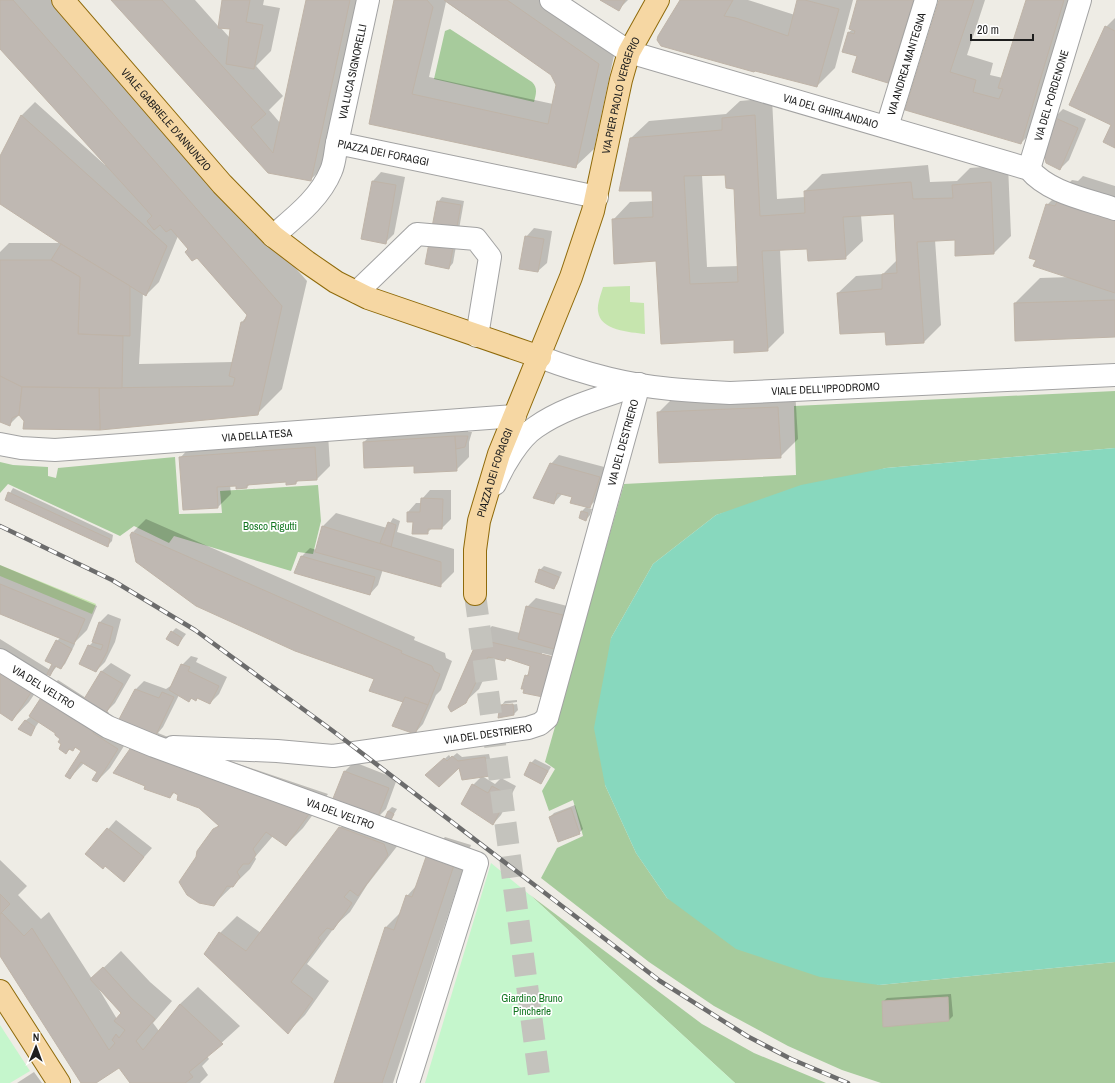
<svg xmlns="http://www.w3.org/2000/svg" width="1115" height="1083" font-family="'Archivo Narrow',sans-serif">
	<rect width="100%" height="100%" fill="#eeece5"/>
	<g fill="#c6e5ae">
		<path d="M630,286V302L644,303L645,334C630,332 600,331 598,311C597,304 601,294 603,287Z"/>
		<path d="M0,565L96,604L92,614L0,576Z"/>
	</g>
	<g fill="#a7cb9c">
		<path d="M450,29L532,82C538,88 536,94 534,102L434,79L445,31Z"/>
		<path d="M1115,391V448L886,468L716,515L653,564L611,638L605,785L636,853L667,898L879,985L1115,962V1083H881L842,1070L788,1046L714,1006L649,962L541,878L557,848L583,836L573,800L549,811L542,791L555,769L545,762L624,484L796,475L794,406Z"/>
		<path d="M175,457L179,514L222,513L220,491L318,485L321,521L313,554L298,552L291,571L174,536L169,543L134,526L120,536L8,484L0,493V462L13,465L48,467V476L56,478L58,468Z"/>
		<path d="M530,895L702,1024L754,1053L826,1083H735Z"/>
	</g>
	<g fill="#c5f6cc">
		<path d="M491,863L530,895L735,1083H425Z"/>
		<path d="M0,1025L30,1071L10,1083H0Z"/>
	</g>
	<path fill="#88d8be" d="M1115,448V962L879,985L820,977L736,949L667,898L636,853L605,785L594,728L611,638L653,564L716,515L801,485L886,468Z"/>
	<g fill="#0003" fill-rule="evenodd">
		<path d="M0,0H60L307,281L282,389L257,414L25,420L20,414L9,425L0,421V252L9,243H61L0,203V159L22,115L35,102L105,165L106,164L0,47ZM178,236L248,315L242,322L233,362L139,364L143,293L146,295L159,282Z"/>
		<path d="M113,0H195L219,27L223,0H264L263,5L280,8L271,51L256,66L283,96L269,110L281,124L307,0H363L328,163L310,180L269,172ZM220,27L231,29L230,38Z"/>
		<path d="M395,0H549L616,46L594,149L576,166L370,123ZM446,2L552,75L557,85L553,104L429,77Z"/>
		<path d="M602,0H628L618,10Z"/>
		<path d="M682,0H748L795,15L798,0H853L835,68L817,86Z"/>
		<path d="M858,0H925L905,65L888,82L849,32L853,29Z"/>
		<path d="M940,0H985L967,55L993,63L990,75L1003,78L1027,0H1076L1038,126L1021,143L906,110Z"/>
		<path d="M1115,18V147L1106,27Z"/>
		<path d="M772,98L777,199L805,197V191L822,174L928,165L930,182L957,181L970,168L1008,165L1011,236L994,253L956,239L935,240L941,325L924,342L886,331L838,293L856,276L883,274L898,259L895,213L861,215L863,241L845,258L808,248L780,249L784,333L767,350L734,339L657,260L613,220L630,202L653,201V190L631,138L649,121L726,114L740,101ZM726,174L735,188L739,266L707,267L702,175Z"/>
		<path d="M1063,109L1086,119L1069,160L1060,169L1054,118Z"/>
		<path d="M381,172L405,177L394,234L385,243L362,238L373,181Z"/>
		<path d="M1083,176L1115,186V336L1015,303L1040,278L1070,277L1037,259L1047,205L1072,180L1078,181Z"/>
		<path d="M442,197L464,201L453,263L449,268L438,202Z"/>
		<path d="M534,228L552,231L547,263L538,271L526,237Z"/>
		<path d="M795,390L798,439L780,457L658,413L676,395Z"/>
		<path d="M468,424V432H472L469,442V457L456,470L415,465L364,442L377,429Z"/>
		<path d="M328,434L330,466L317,479L299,480L296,483L287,481L250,484L247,487L237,484L230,485L231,494L218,507L180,458L193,444Z"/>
		<path d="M559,455L608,468L598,498L588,508L592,509L590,515L586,520L582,511L587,506L573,496L563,493L554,503L551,464Z"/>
		<path d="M13,488L113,535L112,541L108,545L6,500Z"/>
		<path d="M430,490H451V519L442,528H432L427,533L414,521L408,512L416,503H422V499Z"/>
		<path d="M336,513L387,528L393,518L400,521L397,532L454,549V572L441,585L383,569L378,585L370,594L301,557L310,548L317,550L323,526Z"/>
		<path d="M146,519L415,637L414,640L445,653L446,658L452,661L441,690L436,695L423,724L415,733L404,702L376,678L133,532Z"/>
		<path d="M0,565L97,606L87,630L74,643L75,644L65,664L61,668L57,666L50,675L48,674L29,702L12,720L0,712V639L50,670L53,664L57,641L60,638L0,613Z"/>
		<path d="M544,566L562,572L557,584L553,588L540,570Z"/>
		<path d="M536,598L571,607L556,683L526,676L530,672L531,665L507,657L505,660L494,657L479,689L465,702L478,640L492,626L520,633L527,607ZM542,653L559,657L558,659L542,655Z"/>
		<path d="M108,614L121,619L115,642L105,662L96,671L89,646L93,642L99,623Z"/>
		<path d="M176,628L186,634L178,645L172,632Z"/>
		<path d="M191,656L198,658L196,662L227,677L219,694L210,703L198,697L196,700L192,698L189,701L179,695L163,727L158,733L221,758L328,794L303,828L286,845L273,836L255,857L256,859L250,869L213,905L214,830L219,825L200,808L179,794L175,792L170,797L146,785L132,747L135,690L144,681L166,689L172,685L182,665Z"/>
		<path d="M111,663L131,675L115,703L107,711L109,713L106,720L131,735L110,768L97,781L98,771L84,763L70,778L82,751L76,747L73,750L70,749L66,753L62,739L57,733L39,722L30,735L25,721L30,717L45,693L58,680L86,698L102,671Z"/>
		<path d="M517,700V702L503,704V706L517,704L518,710L514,714L501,706L505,701Z"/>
		<path d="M457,753L462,757L489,754L493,771L489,775L460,766L431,771L449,755L451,758Z"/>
		<path d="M535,759L551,767L541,783L531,763Z"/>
		<path d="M354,762L397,779L386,809L377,818L405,836L367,885L350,912L337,924L307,964L329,981L305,1015L288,1032L220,933L237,916L261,933L340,828L358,810L334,801L345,771Z"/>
		<path d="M482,776L495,784L501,778L516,786L501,815L493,824L473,785Z"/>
		<path d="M575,805L583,829L579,833L550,817L554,813Z"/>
		<path d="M392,807L397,809L389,822L388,811Z"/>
		<path d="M116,820L152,848L124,880L106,865L87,854Z"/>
		<path d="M445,837L471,845L393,1083H335L386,927L402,911L407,896L417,885L427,855Z"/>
		<path d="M0,860L27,886L18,895L41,919L49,912L92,979L121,951L150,982L172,1001L153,1023L159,1031L180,1004L198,987L240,1026L207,1056L209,1059L202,1066L208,1075L200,1083H131L119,1067L95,1083H83L0,955ZM97,986L122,1013L117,1019Z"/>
		<path d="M951,994L953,1016L949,1020L883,1002L887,998Z"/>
		<path d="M34,1072L42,1083H17Z"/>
	</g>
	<g fill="#bfb8b2" stroke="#bfb4a8" fill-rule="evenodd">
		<path d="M0,0H13L282,306L258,415L100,430L99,388L233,386L235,378L229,376L241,322H244L247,315L197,258L192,261L185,252L188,249L171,229L166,232L160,225L154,230L147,221L152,216L0,49Z"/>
		<path d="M111,0H162L266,114L251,127L273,153L306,0H350L311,181L268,173Z"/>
		<path d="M222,0H250L246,22L263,25L254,69L226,64L230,29L218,28Z"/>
		<path d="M394,0H427L433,7L412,94L548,124L556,85L551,75L444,0H507L599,64L576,168L369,124Z"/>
		<path d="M600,0H625L619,11Z"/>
		<path d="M680,0H733L724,16L736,18L788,36L797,0H805L839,9L817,87L755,71L754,72L661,46L657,40L658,36Z"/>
		<path d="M857,0H914L888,83L852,72L857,56L842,52L848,32L854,34L855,31L849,29Z"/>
		<path d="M939,0H974L950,72L976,80L973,92L999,99L1003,89L998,88L1026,0H1064L1021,144L905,110Z"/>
		<path d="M1105,26L1115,31V148L1103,142L1111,125L1069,105Z"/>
		<path d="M21,115L167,246L146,296L61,244L0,204V156Z"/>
		<path d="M755,115L760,216L805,213L804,191L911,182L913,199L953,198L952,185L991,182L994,254L955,256V240L917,242L924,343L886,345L885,332L840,334L837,293L882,289V274L897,273L894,214L843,217L846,259L808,261L807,249L762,251L768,351L734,353V340L661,344L656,261L614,264L612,219L653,217L652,191H619L630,138L722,130V118ZM725,175L726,188L734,189L738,282L690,284L684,176Z"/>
		<path d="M1053,117L1078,128L1060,170L1046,163L1043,148Z"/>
		<path d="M372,181L396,185L386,244L361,239Z"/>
		<path d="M1058,200L1115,219V293L1033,266L1036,260L1029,258L1046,204L1055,206Z"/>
		<path d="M437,201L461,205L449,269L425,264Z"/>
		<path d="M525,236L544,239L538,272L519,269Z"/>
		<path d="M61,244L130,286V336L78,334L80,277L51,260Z"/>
		<path d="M0,260H51L80,277L78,334L123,336L122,388L22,387L0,376Z"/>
		<path d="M1115,300V337L1015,341L1014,303Z"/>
		<path d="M0,376L22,387L19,415L12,418L10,426L0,422Z"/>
		<path d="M22,387L99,388L100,430L23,429L24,421L19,415Z"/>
		<path d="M778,407L781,458L659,463L657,412Z"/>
		<path d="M455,436L457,471L414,473V466L364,468L363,442Z"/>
		<path d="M455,436H468L465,447L456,449Z"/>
		<path d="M315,447L317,480L296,481V484L286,485V482L247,485V488L236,489V486L217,487L218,508L183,510L179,457Z"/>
		<path d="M550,463L600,477L590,508L570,503L572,497L557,493L554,504L533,498Z"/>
		<path d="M8,492L110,539L108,547L5,500Z"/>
		<path d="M421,498L443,499L442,529H428V534H412L413,522H407V512H420Z"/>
		<path d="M581,511L588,513L586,521L579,518Z"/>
		<path d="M388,522L396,525L391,547L380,543Z"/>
		<path d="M322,526L441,562V587L315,552Z"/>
		<path d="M132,532L402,651L401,653L432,666L434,671L440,674L428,705L405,697L403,702L369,691L374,679L295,651L196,606L136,562L130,535Z"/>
		<path d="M301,556L375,577L370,595L294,573Z"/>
		<path d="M539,569L559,577L554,589L535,582Z"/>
		<path d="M0,584L85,619L74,644L0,614Z"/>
		<path d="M526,606L563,615L554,649L518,639Z"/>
		<path d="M99,622L113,627L107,652L96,672L79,664L88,645L101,650L103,645L92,642Z"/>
		<path d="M171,631L182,638L178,646L166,639Z"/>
		<path d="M478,639L554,657L543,697L523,693L524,689H521L525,675L528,676L530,666L506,658L505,661L488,657L466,703L451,712L448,707Z"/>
		<path d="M56,640L72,649L61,669L55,666L50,676L47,674L52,664L45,661Z"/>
		<path d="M181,664L190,667L188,671L219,686L210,704L197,698L196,701L191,698L189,702L169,690Z"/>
		<path d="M0,667L34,688L12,721L0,713Z"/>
		<path d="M101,671L123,684L106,713L84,699Z"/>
		<path d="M135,689L159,698L162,692L174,697L155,737L117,723Z"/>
		<path d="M44,693L97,726L93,733L118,749L97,782L92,780L97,772L81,762L70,779L65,776L81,751L75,747L73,751L69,749L66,754L59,749L61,744L58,742L60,739L55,735V733L29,716Z"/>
		<path d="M405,697L428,705L415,734L392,726Z"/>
		<path d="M513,704L514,715L498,718L500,705Z"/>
		<path d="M25,720L35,727L31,736L18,729Z"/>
		<path d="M132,746L311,811L286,846L266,832L253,849L256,855L249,864H243L237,872L240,877L233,887L227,886L214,906L199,903L187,895L179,882L196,857L197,851L213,829L219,826L199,808L177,800L178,795L173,792L170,798L144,789L145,786L113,773Z"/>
		<path d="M452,756L458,761L485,757L490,776L462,780L459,768L439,787L425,775L444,758L447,761Z"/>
		<path d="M530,762L548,771L541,784L524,775Z"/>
		<path d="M344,771L389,788L377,819L332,801Z"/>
		<path d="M472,784L488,793L492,786L508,795L493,825L461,804Z"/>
		<path d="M571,808L580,834L558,842L549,817Z"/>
		<path d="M388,811L394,814L390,822L384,820Z"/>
		<path d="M339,827L384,844L388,855L358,896L350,890L344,897L352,903L333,930L327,928L318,938L321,941L291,982L313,999L288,1034L204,954L219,932L246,951Z"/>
		<path d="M107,828L144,857L124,882L105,866L103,869L85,854Z"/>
		<path d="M427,854L455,862L382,1083H334L385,927L394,930L406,895L412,897Z"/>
		<path d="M0,894L10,904L0,914Z"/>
		<path d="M2,913L24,936L32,928L109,1050L115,1043L112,1040L116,1034L119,1038L125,1030L114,1021L121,1013L90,979L103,967L132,999L155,1019L136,1041L143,1050L180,1004L223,1044L189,1072L193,1077L185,1083H130L119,1068L96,1083H81L0,956V914Z"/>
		<path d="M948,997L949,1021L883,1027L882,1001Z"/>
	</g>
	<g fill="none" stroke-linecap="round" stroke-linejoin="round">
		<path stroke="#c4c3bd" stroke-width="22" stroke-dasharray="22 11" stroke-linecap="butt" d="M475,594L540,1083"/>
		<defs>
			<g id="minor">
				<path id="s1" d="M551,0L629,52L1029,169C1049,193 1086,199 1115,209"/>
				<path id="s2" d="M887,127L926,0"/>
				<path id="s3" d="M337,143L368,0"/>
				<path id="s4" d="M1029,169L1080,0"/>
				<path id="s5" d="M273,236C295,217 320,198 331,171C335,162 335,152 337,143L597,197"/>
				<path d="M357,292L417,234L476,239L490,257L477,336"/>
				<path id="s6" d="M540,357C582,373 626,385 671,389C691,391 710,392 730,393L1115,375"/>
				<path id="s7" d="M0,444L21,448L55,450L515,416"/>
				<path d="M495,484C503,466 519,438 536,427C566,406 605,397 639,384"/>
				<path id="s8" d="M0,660L108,727L154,746L477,863L408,1083"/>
				<path id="s9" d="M173,747L277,751L333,756L528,728L540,724L547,718L639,384"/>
			</g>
			<g id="major">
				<path id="s10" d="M63,0L222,184L273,236L307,262L336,282L368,298L540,357"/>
				<path id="s11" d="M475,594V550L479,521L499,454L571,277L593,211L621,80L629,52L658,0"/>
				<path d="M0,991L59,1083"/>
			</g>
		</defs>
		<use href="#minor" stroke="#a2a2a2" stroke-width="24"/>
		<use href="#major" stroke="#8f6a0a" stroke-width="24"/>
		<use href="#minor" stroke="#fff" stroke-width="22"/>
		<use href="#major" stroke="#f6d7a3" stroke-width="22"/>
		<defs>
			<path id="rail" d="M0,526L112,580L195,630L333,731L660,981L747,1036L791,1059L848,1083"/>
		</defs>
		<use href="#rail" stroke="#6c6c6c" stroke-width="4.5"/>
		<use href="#rail" stroke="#fff" stroke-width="3" stroke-dasharray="9" stroke-linecap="butt"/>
	</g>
	<g text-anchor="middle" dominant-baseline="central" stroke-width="3.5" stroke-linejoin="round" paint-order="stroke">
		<g font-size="11" fill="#1e1e1e" stroke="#fff">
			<text stroke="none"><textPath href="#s2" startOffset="66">VIA ANDREA MANTEGNA</textPath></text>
			<text stroke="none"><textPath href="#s3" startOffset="73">VIA LUCA SIGNORELLI</textPath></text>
			<text stroke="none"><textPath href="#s11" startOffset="523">VIA PIER PAOLO VERGERIO</textPath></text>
			<text stroke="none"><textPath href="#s4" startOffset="77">VIA DEL PORDENONE</textPath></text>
			<text stroke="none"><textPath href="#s1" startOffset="304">VIA DEL GHIRLANDAIO</textPath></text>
			<text stroke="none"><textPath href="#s10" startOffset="158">VIALE GABRIELE D'ANNUNZIO</textPath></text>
			<text stroke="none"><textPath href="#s5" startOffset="164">PIAZZA DEI FORAGGI</textPath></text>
			<text stroke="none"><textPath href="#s6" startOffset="290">VIALE DELL'IPPODROMO</textPath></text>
			<text stroke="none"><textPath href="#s7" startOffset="258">VIA DELLA TESA</textPath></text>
			<text stroke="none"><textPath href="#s9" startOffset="665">VIA DEL DESTRIERO</textPath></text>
			<text stroke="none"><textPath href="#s11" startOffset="124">PIAZZA DEI FORAGGI</textPath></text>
			<text stroke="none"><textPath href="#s8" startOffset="51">VIA DEL VELTRO</textPath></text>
			<text stroke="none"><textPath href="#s9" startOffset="317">VIA DEL DESTRIERO</textPath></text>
			<text stroke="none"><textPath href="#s8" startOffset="375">VIA DEL VELTRO</textPath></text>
		</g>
		<g font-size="11" fill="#137621" stroke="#fff">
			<text x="270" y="526">Bosco Rigutti</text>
			<text x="532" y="998">Giardino Bruno<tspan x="532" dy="13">Pincherle</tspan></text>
		</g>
	</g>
	<g transform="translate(36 1047) rotate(1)" stroke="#ffffff" stroke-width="3" paint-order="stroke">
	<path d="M0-3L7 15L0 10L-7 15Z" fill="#1e1e1e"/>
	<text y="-6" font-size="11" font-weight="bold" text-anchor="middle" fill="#1e1e1e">N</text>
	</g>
	<path d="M971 34v6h62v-6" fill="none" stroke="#1e1e1e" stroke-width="2"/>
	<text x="977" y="34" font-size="12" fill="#1e1e1e" stroke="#ffffff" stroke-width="3" paint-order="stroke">20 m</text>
</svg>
